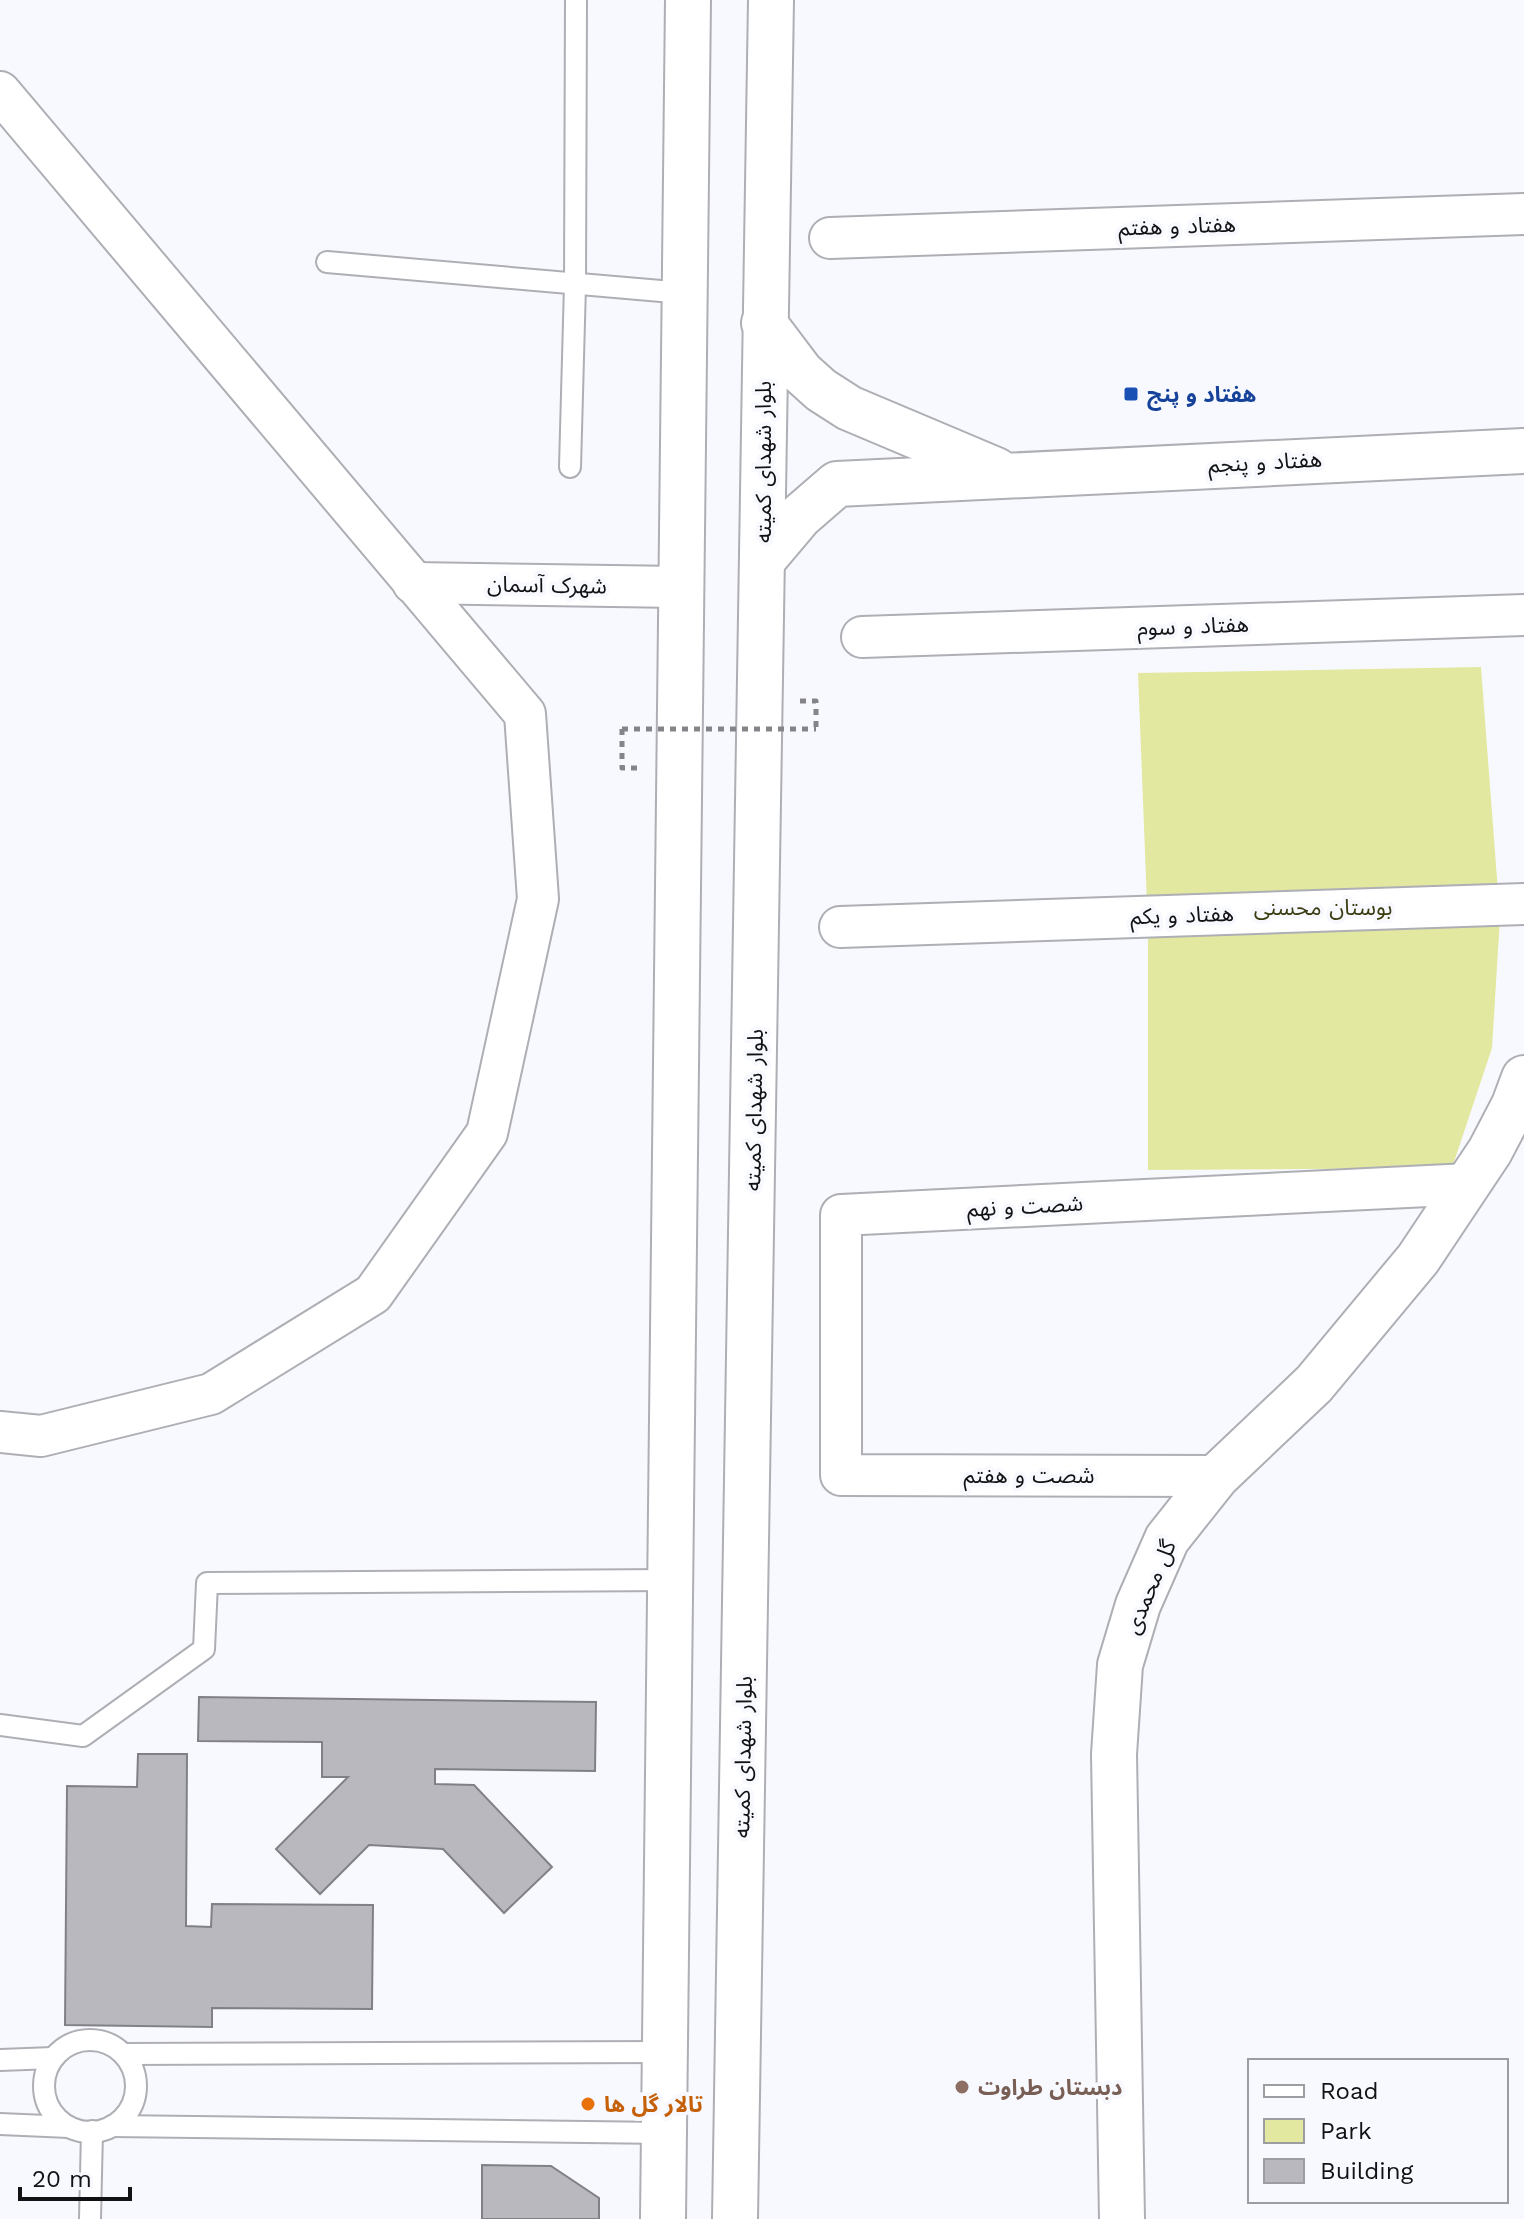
<svg xmlns="http://www.w3.org/2000/svg" width="1524" height="2219" font-family="'Work Sans','Noto Sans Arabic',sans-serif">
	<rect width="100%" height="100%" fill="#f8f9ff"/>
	<path fill="#e3e8a1" d="M1481,667L1500,918L1492,1048L1452,1168L1148,1170V930L1138,673Z"/>
	<g fill="#b8b8be" stroke="#808086" stroke-width="2">
		<path d="M199,1697L596,1702L595,1771L435,1769V1784L474,1785L552,1867L504,1913L443,1849L369,1845L320,1894L276,1849L348,1777H322V1742L198,1741Z"/>
		<path d="M138,1754H187L186,1926L211,1927L212,1904L373,1905L372,2009L212,2008V2027L65,2025L67,1786L137,1787Z"/>
		<path d="M482,2165L551,2166L599,2198V2219H482Z"/>
	</g>
	<g fill="none" stroke-linecap="round" stroke-linejoin="round">
		<defs>
			<g id="lane">
				<path d="M327,262L684,293"/>
				<path d="M570,467L575,285L576,0"/>
				<path d="M0,1725L83,1736L204,1649L207,1583L671,1580"/>
				<circle cx="90" cy="2086" r="46"/>
				<path d="M124,2054L664,2052"/>
				<path d="M0,2060L53,2058"/>
				<path d="M0,2124L69,2127"/>
				<path d="M112,2126L664,2133"/>
				<path d="M90,2219L92,2131"/>
			</g>
			<g id="street">
				<path d="M0,92L525,714L538,899L487,1133L373,1294L211,1394L41,1436L0,1432"/>
				<path d="M830,238L1524,214"/>
				<path d="M413,583L680,587"/>
				<path d="M862,637L1524,615"/>
				<path d="M840,927L1524,904"/>
				<path d="M1217,1476L841,1475V1215L1469,1184"/>
			</g>
			<g id="secondary">
				<path d="M764,323L801,372L821,390L849,408L996,470"/>
				<path d="M762,561L800,516L837,484L1524,451"/>
				<path d="M1122,2219L1114,1754L1120,1665L1138,1605L1167,1539L1217,1476L1314,1384L1418,1259L1490,1151L1514,1105L1524,1078"/>
			</g>
			<g id="primary">
				<path d="M663,2219L688,0"/>
				<path d="M735,2219L771,0"/>
			</g>
		</defs>
		<use href="#lane" stroke="#aeafb5" stroke-width="24"/>
		<use href="#street" stroke="#aeafb5" stroke-width="44"/>
		<use href="#secondary" stroke="#aeafb5" stroke-width="48"/>
		<use href="#primary" stroke="#aeafb5" stroke-width="48"/>
		<g stroke="#858589" stroke-width="5" stroke-dasharray="6 6" stroke-linecap="butt">
			<path d="M800,701H816V729"/>
			<path d="M622,729V768H641"/>
		</g>
		<use href="#lane" stroke="#fff" stroke-width="20"/>
		<use href="#street" stroke="#fff" stroke-width="40"/>
		<use href="#secondary" stroke="#fff" stroke-width="44"/>
		<use href="#primary" stroke="#fff" stroke-width="44"/>
		<path stroke="#858589" stroke-width="5" stroke-dasharray="6 6" stroke-linecap="butt" d="M622,729H816"/>
	</g>
	<rect fill="#1a4fb4" stroke="#f8f9ff" stroke-width="3" x="1123" y="386" width="16" height="16" rx="4"/>
	<circle fill="#8d6e63" stroke="#f8f9ff" stroke-width="3" cx="962" cy="2087" r="8"/>
	<circle fill="#e8710a" stroke="#f8f9ff" stroke-width="3" cx="588" cy="2104" r="8"/>
	<g text-anchor="middle" dominant-baseline="central" stroke-width="8" stroke-linejoin="round" paint-order="stroke">
		<g font-size="22" fill="#121214" stroke="#f8f9ff">
			<text transform="translate(1177 226) rotate(-2)">هفتاد و هفتم</text>
			<text transform="translate(763 462) rotate(-90)">بلوار شهدای کمیته</text>
			<text transform="translate(1265 462) rotate(-3)">هفتاد و پنجم</text>
			<text transform="translate(547 585) rotate(1)">شهرک آسمان</text>
			<text transform="translate(1193 626) rotate(-2)">هفتاد و سوم</text>
			<text transform="translate(1182 915) rotate(-2)">هفتاد و یکم</text>
			<text transform="translate(754 1110) rotate(-89)">بلوار شهدای کمیته</text>
			<text transform="translate(1025 1206) rotate(-3)">شصت و نهم</text>
			<text x="1029" y="1475">شصت و هفتم</text>
			<text transform="translate(1150 1587) rotate(-67)">گل محمدی</text>
			<text transform="translate(743 1757) rotate(-89)">بلوار شهدای کمیته</text>
		</g>
		<g font-size="22" font-weight="bold" fill="#164399" stroke="#f8f9ff" text-anchor="start">
			<text x="1147" y="394">هفتاد و پنج</text>
		</g>
		<g font-size="22" fill="#3a3c10" stroke="#f8f9ff">
			<text x="1323" y="907">بوستان محسنی</text>
		</g>
		<g font-size="22" font-weight="bold" fill="#785e54" stroke="#f8f9ff" text-anchor="start">
			<text x="978" y="2087">دبستان طراوت</text>
		</g>
		<g font-size="22" font-weight="bold" fill="#c56008" stroke="#f8f9ff" text-anchor="start">
			<text x="604" y="2104">تالار گل ها</text>
		</g>
	</g>
	<rect x="1248" y="2059" width="260" height="144" fill="#f8f9ff" stroke="#9c9da1" stroke-width="2"/>
	<rect x="1264" y="2085" width="40" height="12" fill="#ffffff" stroke="#9c9da1" stroke-width="2"/>
	<text x="1320" y="2099" font-size="24" fill="#121214">Road</text>
	<rect x="1264" y="2119" width="40" height="24" fill="#e3e8a1" stroke="#9c9da1" stroke-width="2"/>
	<text x="1320" y="2139" font-size="24" fill="#121214">Park</text>
	<rect x="1264" y="2159" width="40" height="24" fill="#b8b8be" stroke="#9c9da1" stroke-width="2"/>
	<text x="1320" y="2179" font-size="24" fill="#121214">Building</text>
	<path d="M20 2187v12h110v-12" fill="none" stroke="#121214" stroke-width="4"/>
	<text x="32" y="2187" font-size="24" fill="#121214" stroke="#f8f9ff" stroke-width="6" paint-order="stroke">20 m</text>
</svg>
